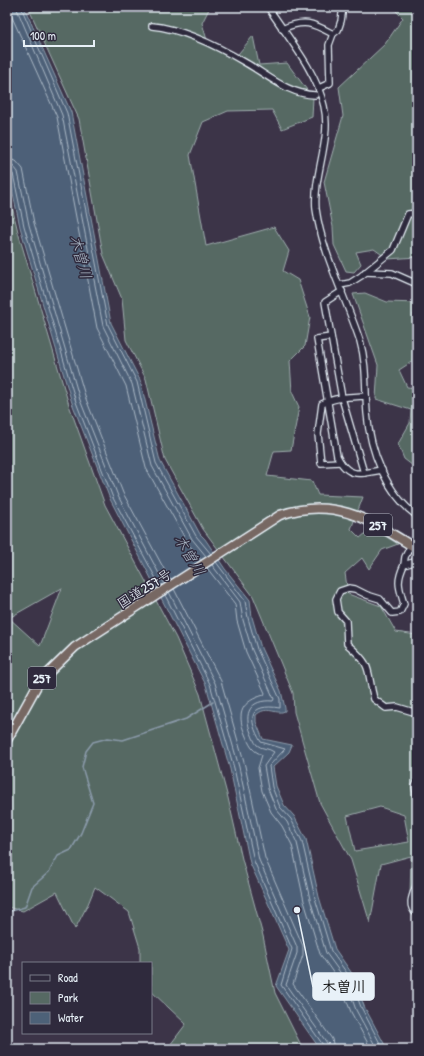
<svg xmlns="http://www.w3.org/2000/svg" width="424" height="1056" font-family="'Patrick Hand','Klee One',sans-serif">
	<rect width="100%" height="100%" fill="#3c3448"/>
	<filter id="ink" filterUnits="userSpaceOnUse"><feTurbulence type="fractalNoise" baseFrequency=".025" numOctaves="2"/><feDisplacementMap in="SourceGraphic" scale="8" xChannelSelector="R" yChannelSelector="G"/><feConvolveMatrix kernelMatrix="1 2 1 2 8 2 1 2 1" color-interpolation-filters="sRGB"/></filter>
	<g filter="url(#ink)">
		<g fill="#566963" stroke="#9fadae" fill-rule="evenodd">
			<path d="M28,7H210L202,23L209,47L234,59L253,36L259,65L287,63L313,98L312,117L282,129L272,110L228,111L203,122L190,155L206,246L274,227L289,251L283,271L298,280L310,317L305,346L290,361L292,392L299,407L291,450L274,451L267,476L312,481L318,495L363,497L351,529L360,538L372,528L398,544L382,550L369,569L362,558L345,573L348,594L381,606L396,632L417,635V905L410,896L411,856L381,864L370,923L351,860L320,803L294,712L293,693L253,596L203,529L165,460L146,379L126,340L122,299L103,254L79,119ZM380,807L404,815L409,842L355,851L347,816Z"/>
			<path d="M392,7H417V257L388,259L374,249L356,252L361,264L354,272L346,271L334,245L333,227L324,182L343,116L339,87L385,44L403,18Z"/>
			<path d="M7,185L18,232L69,405L105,505L176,638L200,694L228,798L242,859L263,936L275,993L303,1049H167L186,1024L151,991V963H140V948L129,912L95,887L88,904L75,929L57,892L23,911L7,907ZM62,588L40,646L9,618Z"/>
			<path d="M365,293L387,302L417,303V313L413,314L417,337V361L416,359L399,370L407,387L417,388V469L404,459L398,444L410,423L411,410L376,399L378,365L353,294Z"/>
		</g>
		<path fill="#4d6178" stroke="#8b9bab" d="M7,7H24L71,112L111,323L140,380L160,461L200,534L205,539L225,569L250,600L252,617L261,648L281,691L285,708V711L282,712C273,713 266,706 256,715V722L263,739L292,745L289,752L273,767L276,786L284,805L294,816L306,839L319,897L335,949L353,975L364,1006L387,1049H320L276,986L289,950L250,863L230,769L206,685L110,499L72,403L20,227L7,165Z"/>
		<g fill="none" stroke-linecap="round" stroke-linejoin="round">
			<g stroke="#aab7c5" stroke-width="1">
				<path d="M10,7L11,15L57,117L97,328L126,386L146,468L187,542L201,560"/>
				<path d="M16,7L62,115L103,326L132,384L152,466L192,539L206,556"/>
				<path d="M21,7L67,113L108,325L137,382L156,463L196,536L211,554"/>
				<path d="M7,159L16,161L23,169L34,223L86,399L123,493L170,580"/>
				<path d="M7,165L14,167L18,172L29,225L80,400L118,496L164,583"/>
				<path d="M7,170L13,174L24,226L76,402L113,498L160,586"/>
				<path d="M216,562L245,601L248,618L257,649L280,699V708C249,703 247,718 261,742L285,749L269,766L272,787L280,807L291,819L302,841L315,898L331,951L349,976L361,1007L383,1049"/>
				<path d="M212,565L240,602L243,620L252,650L274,699L273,701C250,699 243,713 251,733C253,737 254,742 257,745C261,749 269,748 274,752L264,766L268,789L276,809L287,822L297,843L310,899L326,953L345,979L356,1010L377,1049"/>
				<path d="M207,568L235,604L237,621L246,652L265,693L264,695C242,701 236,713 245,734C247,739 249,744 252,748C255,752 259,753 262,755L258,768L262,791L271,812L282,826L292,845L304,901L320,954L339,981L351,1012L371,1049"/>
				<path d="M174,589L221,681L245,766L265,858L303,946V955L293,984L332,1039L334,1049"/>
				<path d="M169,592L215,683L239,767L259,860L297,947V953L286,985L327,1043L328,1049"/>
				<path d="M165,595L210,684L234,768L254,861L292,949L281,985L323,1045V1049"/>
			</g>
			<path stroke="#8b9bab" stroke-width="1.5" d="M7,912L25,907L32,887L49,872L58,856L71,850L81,833L93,803L82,767L86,751L93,742L108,738L123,740L186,719L213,702"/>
			<defs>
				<g id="minor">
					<path d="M268,7C288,38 316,70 324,106C332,140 313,174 316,209C322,253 346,298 360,341C367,365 365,388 367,413C370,451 386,493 417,516"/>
					<path d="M152,26C184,29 219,47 246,63C269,76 288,94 315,95"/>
					<path d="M282,29C305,19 312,23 333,34"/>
					<path d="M319,88L330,83L329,45L333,34L338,30L341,21L343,7"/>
					<path d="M365,272L392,273L417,284"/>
					<path d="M340,285L350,283L361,276L393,250L408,214L417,213"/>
					<path d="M342,291L325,302L342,398L364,473L382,470"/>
					<path d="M331,337L317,339L337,456C343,468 350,475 364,473"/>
					<path d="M340,462L321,463L318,434L322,404C335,397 351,397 366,396"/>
					<path d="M417,561L404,565C396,582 399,587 404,604L400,612L392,613L380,599L367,595L355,589L349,588L340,591L336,599L338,612L346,621L347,644C374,667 366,669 374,699L386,708L397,707L417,713"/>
					<path d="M404,565L405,557L411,545"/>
					<path d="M417,782L415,787L417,798"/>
					<path d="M417,884C413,894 406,906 417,914"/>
				</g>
				<path id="highway" d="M7,740L39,682L75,647L280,515C336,496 371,521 417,549"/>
			</defs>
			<use href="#minor" stroke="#e8f1f8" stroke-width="8"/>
			<use href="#highway" stroke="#e8f1f8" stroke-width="11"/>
			<use href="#minor" stroke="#2f2a3d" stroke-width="5.5"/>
			<use href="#highway" stroke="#776864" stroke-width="8"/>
		</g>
	</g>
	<g text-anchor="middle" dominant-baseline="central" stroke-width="3" stroke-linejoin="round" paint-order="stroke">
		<g fill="#2f2a3d" stroke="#b0b5c0" stroke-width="1">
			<rect x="364" y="514" width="28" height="22" rx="3"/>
			<rect x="28" y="667" width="28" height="22" rx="3"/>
		</g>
		<g font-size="13" font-weight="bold" fill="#e8f1f8">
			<text x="378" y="525">257</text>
			<text x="42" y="678">257</text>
		</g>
		<g font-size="14" fill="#e8f1f8" stroke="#2f2a3d">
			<text transform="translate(144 588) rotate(-32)">国道257号</text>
		</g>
		<g font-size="15" font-style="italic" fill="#aab7c5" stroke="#2f2a3d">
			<text transform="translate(81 257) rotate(75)">木曽川</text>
			<text transform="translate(190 555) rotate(59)">木曽川</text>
		</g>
	</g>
	<path fill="none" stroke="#e8f1f8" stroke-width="1.5" d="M297 910L313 987"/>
	<circle fill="#e8f1f8" stroke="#2f2a3d" stroke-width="1.5" cx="297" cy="910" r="4"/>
	<rect fill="#e8f1f8" stroke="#e8f1f8" stroke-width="1.5" x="313" y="973" width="61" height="27" rx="4"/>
	<g font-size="15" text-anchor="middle" font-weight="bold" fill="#111">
		<text x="344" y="992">木曽川</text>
	</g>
	<rect width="424" height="1056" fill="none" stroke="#2f2a3d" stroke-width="24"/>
	<rect x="12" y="12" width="400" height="1032" fill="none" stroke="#e8f1f8" stroke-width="1.5" filter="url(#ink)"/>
	<rect x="22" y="962" width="130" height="72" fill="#2f2a3d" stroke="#797a88"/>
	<rect x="30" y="975" width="20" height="6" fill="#2f2a3d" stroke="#797a88"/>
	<text x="58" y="982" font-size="12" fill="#e8f1f8">Road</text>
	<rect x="30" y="992" width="20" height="12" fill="#566963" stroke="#797a88"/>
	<text x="58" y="1002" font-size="12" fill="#e8f1f8">Park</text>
	<rect x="30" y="1012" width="20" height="12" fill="#4d6178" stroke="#797a88"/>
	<text x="58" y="1022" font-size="12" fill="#e8f1f8">Water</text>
	<path d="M24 40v6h70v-6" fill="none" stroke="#e8f1f8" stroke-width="2"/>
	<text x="30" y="40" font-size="12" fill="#e8f1f8" stroke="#2f2a3d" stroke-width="3" paint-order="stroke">100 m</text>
</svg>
